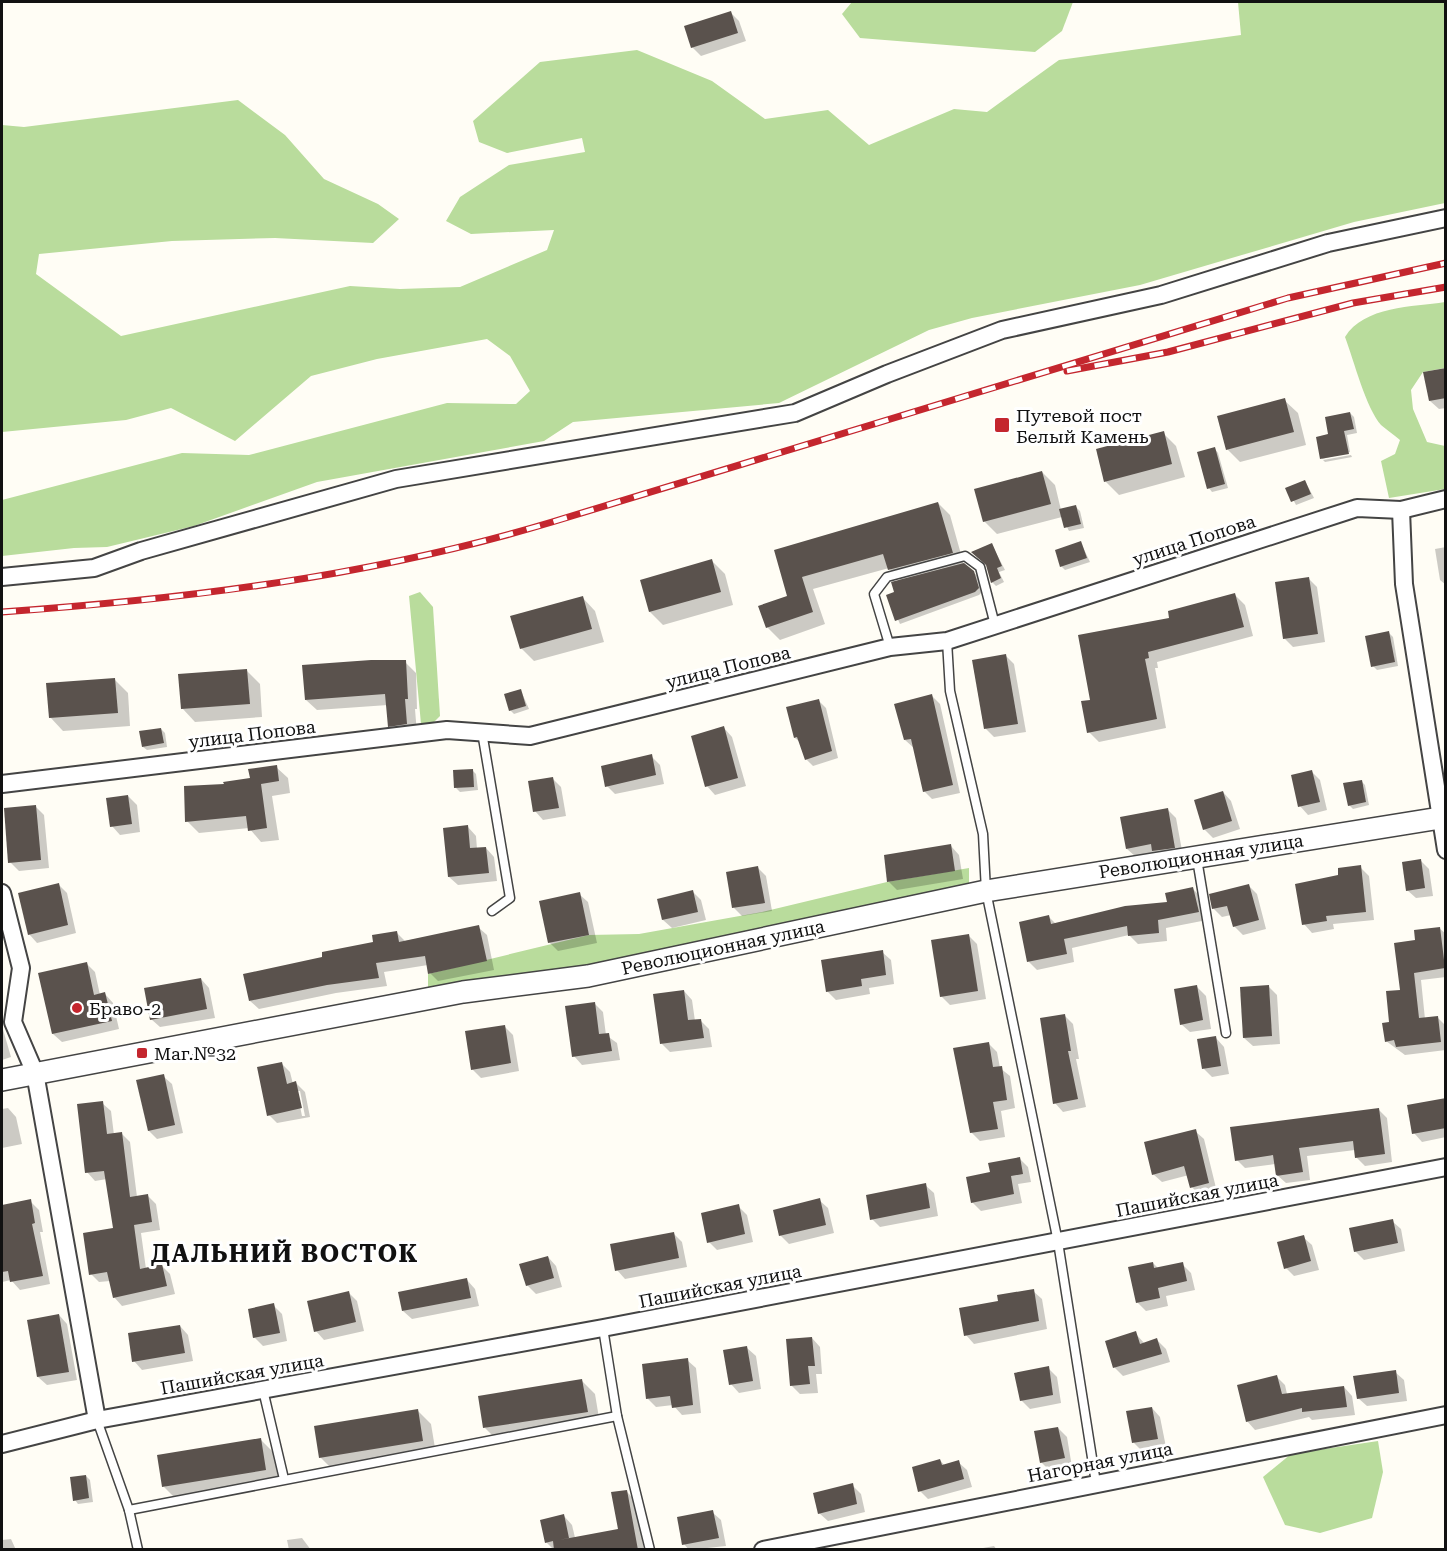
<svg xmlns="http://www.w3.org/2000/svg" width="1447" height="1551" font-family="'Roboto Serif',serif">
	<rect width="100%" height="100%" fill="#fffdf5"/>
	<g fill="#b9dc9c">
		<path d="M852,2H1073L1062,31L1035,52L860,38L842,14Z"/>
		<path d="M1238,2H1445V203L1354,222L1140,285L972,318L929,330L779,403L573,422L544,441L317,482L194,526L107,547L74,548L2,556V500L182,453L249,455L447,403L516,404L530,391L510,356L487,339L377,359L311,376L235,441L171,408L126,420L2,432V125L24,127L238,100L285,135L324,179L378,204L399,219L373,243L275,238L172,241L39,254L36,274L121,336L350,286L400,289L460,287L547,250L554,230L471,234L446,221L460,197L509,165L585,152L582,138L507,153L479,142L473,121L540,62L637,50L712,81L765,119L828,110L869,145L954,109L987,112L1059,60L1241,35Z"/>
		<path d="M1445,302V368L1423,372L1411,390L1413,409L1427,442L1445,446V489L1389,498L1381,461L1395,454L1400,440C1394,435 1387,430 1381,425C1366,408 1354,361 1345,337C1364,306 1413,307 1445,302Z"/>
		<path d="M420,592L433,607L440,716L432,724H421L409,596Z"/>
		<path d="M969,868V886L833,915L711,938L595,965L428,992V974L589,935L639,934L762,912L887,882Z"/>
		<path d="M1378,1441L1383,1472L1372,1518L1320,1533L1285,1525L1263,1477L1291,1454Z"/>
	</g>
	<g fill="#0003" fill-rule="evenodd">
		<path d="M731,13L739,21L746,41L701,56L692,47Z"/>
		<path d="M1446,369V408L1439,409L1430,401Z"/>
		<path d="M1284,400L1298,413L1306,445L1240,462L1227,449Z"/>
		<path d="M1350,413L1354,417L1357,433L1347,435L1350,452L1322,459L1329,436Z"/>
		<path d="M1163,433L1176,446L1185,477L1119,495L1106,482L1097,450Z"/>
		<path d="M1215,449L1218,453L1228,488L1212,492L1209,488Z"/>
		<path d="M1351,455L1352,457L1325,462L1323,460Z"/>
		<path d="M1042,472L1055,485L1061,510L1076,507L1080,511L1084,528L1069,531L1062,517L997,534L984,521Z"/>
		<path d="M1305,481L1314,498L1296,505L1287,488Z"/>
		<path d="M938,503L950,515L964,565L978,576L982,592L979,595L900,624L887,596L896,593L901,581L889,568L813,589L825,624L780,640L768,628L760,607L789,597L776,551Z"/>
		<path d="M1081,543L1090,562L1065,570L1061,566Z"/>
		<path d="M992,545L1005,570L999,572L1004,582L996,586L992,582Z"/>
		<path d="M1446,547V585L1440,580L1435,549Z"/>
		<path d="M712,561L725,574L733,605L663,625L650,612L642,581Z"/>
		<path d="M1308,578L1317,587L1325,642L1293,647L1284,638Z"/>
		<path d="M1235,595L1245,605L1253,636L1157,662L1158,668H1155L1166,728L1099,742L1089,732L1092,701L1171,619Z"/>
		<path d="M582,597L595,611L604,642L534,661L521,648Z"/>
		<path d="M1389,633L1393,637L1398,666L1377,670L1373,666Z"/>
		<path d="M1006,656L1014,664L1026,732L994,737L986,729L974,661Z"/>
		<path d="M405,662L416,673L417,709H415L417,734L400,736L390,726L388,705L317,710L306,700Z"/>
		<path d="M247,671L260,684L262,717L195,722L182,708Z"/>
		<path d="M115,680L128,693L130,726L63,731L50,717Z"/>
		<path d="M521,691L529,709L514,714L510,710Z"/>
		<path d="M932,696L940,704L960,793L932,799L924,791L915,749L905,740Z"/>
		<path d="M819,701L826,708L838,758L813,766L806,759L801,743L795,738Z"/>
		<path d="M724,728L732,737L746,786L715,795L707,786Z"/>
		<path d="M161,729L165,733L167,747L147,750L143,747Z"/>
		<path d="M651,756L660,765L664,784L615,794L607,786Z"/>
		<path d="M276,767L288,778L290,793L272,796L279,840L261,842L249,828L199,833L187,821L226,786L251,779Z"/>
		<path d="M472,770L476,774L478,790L460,792L456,788Z"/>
		<path d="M1311,771L1320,780L1327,810L1308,815L1300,806Z"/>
		<path d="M553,779L561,787L566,816L543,820L535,811Z"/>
		<path d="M1361,781L1365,785L1369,805L1353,809L1349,805Z"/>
		<path d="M1223,792L1231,801L1240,829L1213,838L1204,829Z"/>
		<path d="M128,796L137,805L140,832L120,835L112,826Z"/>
		<path d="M36,807L44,815L49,868L19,871L10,862Z"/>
		<path d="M1168,810L1176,818L1183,856L1136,857L1127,849Z"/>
		<path d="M468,827L476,836L477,849L486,848L494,857L497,881L458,885L449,877Z"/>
		<path d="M951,846L959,855L963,879L897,890L888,881Z"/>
		<path d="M1420,860L1429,869L1433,896L1416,898L1407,890Z"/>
		<path d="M1360,867L1369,876L1374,920L1333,924L1334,929L1312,933L1304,924L1340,877Z"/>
		<path d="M758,868L766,876L772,911L742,916L734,908Z"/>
		<path d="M58,884L67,893L76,933L37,943L29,934Z"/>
		<path d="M1249,886L1257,894L1266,929L1243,935L1234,926L1231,915L1222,917L1213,908Z"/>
		<path d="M1193,889L1201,897L1207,920L1166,928L1167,941L1138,944L1129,935L1072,948L1074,962L1037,970L1029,962L1049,917L1056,924L1169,903Z"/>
		<path d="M692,891L701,900L706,920L672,928L663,920L659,900Z"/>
		<path d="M579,894L588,902L597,943L558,951L549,942Z"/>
		<path d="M478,927L487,935L494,970L438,981L430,973L428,965L384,972L387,986L336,993L259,1009L250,1001L324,958L375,944L396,932L405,941Z"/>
		<path d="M1439,928L1446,934V977L1421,980L1425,1019L1437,1017L1445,1025L1446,1050L1405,1055L1386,1041L1417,941Z"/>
		<path d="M969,936L977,944L986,999L950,1005L941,996Z"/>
		<path d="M882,952L891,960L894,984L869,988L870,994L836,1000L827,991Z"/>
		<path d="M86,963L95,972L100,995L105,994L113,1003L119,1029L62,1042L53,1034L40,974Z"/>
		<path d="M201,979L209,988L215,1018L160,1027L151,1019Z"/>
		<path d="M1268,986L1277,995L1280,1044L1253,1046L1244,1038Z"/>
		<path d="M1197,987L1206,996L1211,1029L1190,1032L1181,1024Z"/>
		<path d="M684,991L692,1000L695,1021L700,1020L709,1029L712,1047L670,1052L662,1044Z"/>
		<path d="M594,1003L603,1012L606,1035L617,1043L620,1060L582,1065L574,1056Z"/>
		<path d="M1065,1016L1073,1024L1079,1059H1076L1086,1107L1063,1112L1055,1103Z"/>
		<path d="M2,1026L11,1057L2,1060Z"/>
		<path d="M504,1026L513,1035L519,1071L481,1078L472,1069Z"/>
		<path d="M1216,1038L1224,1047L1229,1074L1212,1077L1204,1069Z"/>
		<path d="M989,1044L997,1052L1000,1068L1010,1076L1015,1108L1001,1111L1005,1137L980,1141L971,1132Z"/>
		<path d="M282,1064L290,1072L293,1084L296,1083L305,1092L310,1117L277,1123L269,1115ZM297,1091H300L305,1116H302Z"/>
		<path d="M163,1076L172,1084L183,1133L157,1139L149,1131Z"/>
		<path d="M1446,1100V1137L1422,1142L1414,1133Z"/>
		<path d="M102,1103L111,1111L114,1135L122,1134L130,1142L137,1197L147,1195L156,1204L160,1230L141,1233L146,1269L162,1266L170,1274L175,1294L122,1306L114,1297L110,1281L99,1282L91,1274L115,1229L107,1179L95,1181L87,1172Z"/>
		<path d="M8,1108L16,1117L22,1144L2,1148V1109Z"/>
		<path d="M1378,1109L1387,1118L1392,1162L1365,1166L1356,1157L1355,1150L1307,1156L1310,1180L1286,1183L1277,1175L1275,1164L1245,1168L1237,1160Z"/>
		<path d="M1195,1131L1204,1139L1217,1192L1200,1196L1192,1187L1189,1175L1162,1182L1153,1174Z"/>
		<path d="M1019,1158L1028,1167L1031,1182L1018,1184L1022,1203L981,1211L972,1202L992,1173Z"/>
		<path d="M925,1185L934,1193L938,1216L880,1227L872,1219Z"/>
		<path d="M819,1200L828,1208L834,1233L789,1244L780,1235Z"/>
		<path d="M30,1201L39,1210L43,1232H40L50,1284L20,1290L11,1280L2,1282V1207Z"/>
		<path d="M738,1206L747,1215L753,1242L717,1250L709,1242Z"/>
		<path d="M1392,1221L1401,1229L1405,1251L1364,1260L1355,1251Z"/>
		<path d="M674,1234L682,1242L687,1267L625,1279L617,1270Z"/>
		<path d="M1303,1237L1312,1245L1319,1270L1294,1276L1286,1268Z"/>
		<path d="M548,1257L556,1266L562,1287L536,1294L527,1285Z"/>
		<path d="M1153,1263L1159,1269L1182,1264L1191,1273L1195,1290L1166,1296L1168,1306L1146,1311L1137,1302Z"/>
		<path d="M467,1280L475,1289L479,1306L412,1319L403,1311Z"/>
		<path d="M1033,1291L1042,1299L1047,1329L974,1344L966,1335L1000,1302Z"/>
		<path d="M349,1293L357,1301L364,1331L324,1340L316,1331Z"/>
		<path d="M273,1305L282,1314L287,1341L263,1346L254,1337Z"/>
		<path d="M59,1315L67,1324L77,1380L47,1385L38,1377Z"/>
		<path d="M180,1326L188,1335L193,1361L142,1370L134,1361Z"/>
		<path d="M1135,1333L1145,1344L1157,1340L1166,1349L1170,1362L1123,1376L1115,1368L1107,1342Z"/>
		<path d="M812,1338L820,1347L822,1374H816L818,1393L800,1394L791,1385Z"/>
		<path d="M747,1348L756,1356L761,1389L739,1393L731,1384Z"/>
		<path d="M687,1360L696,1368L701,1413L682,1415L673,1405L656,1407L648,1399Z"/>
		<path d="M1048,1368L1057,1377L1061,1403L1030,1409L1021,1400Z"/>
		<path d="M1395,1372L1404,1380L1407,1401L1367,1406L1358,1398Z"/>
		<path d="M1276,1376L1285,1385L1287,1394L1344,1387L1352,1396L1355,1415L1312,1420L1309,1417L1255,1430L1247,1421Z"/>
		<path d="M582,1381L595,1394L600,1424L498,1441L485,1428Z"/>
		<path d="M1152,1408L1160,1417L1166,1447L1142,1451L1134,1443Z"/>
		<path d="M418,1411L431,1424L436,1454L334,1471L320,1457Z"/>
		<path d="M1058,1428L1067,1437L1072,1467L1050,1471L1041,1462Z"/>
		<path d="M261,1440L274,1453L279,1483L177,1500L164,1487Z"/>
		<path d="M940,1460L945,1466L958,1462L967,1470L972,1487L928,1499L920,1491Z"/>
		<path d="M86,1476L90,1480L93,1502L78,1504L75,1500Z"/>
		<path d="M852,1485L861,1494L865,1512L828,1521L819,1513Z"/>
		<path d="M626,1491L635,1500L644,1550H581L619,1530Z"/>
		<path d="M712,1512L721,1520L726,1546L689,1550L684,1544Z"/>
		<path d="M564,1516L572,1525L577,1546L554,1550L546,1542Z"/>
		<path d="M302,1538L311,1550H289L287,1540Z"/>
		<path d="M11,1539L16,1550H2V1540Z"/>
		<path d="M994,1546L997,1550H972Z"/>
	</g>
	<g fill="#5a524d">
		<path d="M731,11L738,33L691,48L684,26Z"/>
		<path d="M1446,368V398L1429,401L1423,372Z"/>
		<path d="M1285,398L1294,432L1226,450L1217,416Z"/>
		<path d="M1350,412L1354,429L1344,431L1349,454L1320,459L1316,437L1328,434L1325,417Z"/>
		<path d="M1164,431L1172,464L1104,482L1096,449Z"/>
		<path d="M1215,447L1225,484L1207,489L1197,452Z"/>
		<path d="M1042,471L1051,504L983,522L974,489Z"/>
		<path d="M1305,480L1311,494L1291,502L1285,488Z"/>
		<path d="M938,502L953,553L888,570L883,554L802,577L813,612L766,628L758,606L787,596L774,550Z"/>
		<path d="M1076,505L1081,524L1064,528L1059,509Z"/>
		<path d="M1081,541L1087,558L1060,567L1055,550Z"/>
		<path d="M992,543L1002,566L997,568L1001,578L991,583L986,565L971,552Z"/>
		<path d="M712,559L721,592L649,612L640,580Z"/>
		<path d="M964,563L974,571L979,588L975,592L895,621L886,595L894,592L891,582Z"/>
		<path d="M1309,577L1318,634L1283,639L1275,582Z"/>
		<path d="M1235,593L1244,627L1148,652L1149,658L1145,659L1157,719L1087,733L1081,701L1090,700L1078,635L1169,618L1168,611Z"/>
		<path d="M583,596L592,629L520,649L510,616Z"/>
		<path d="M1389,631L1395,662L1371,667L1365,636Z"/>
		<path d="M1006,654L1018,724L984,729L972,660Z"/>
		<path d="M371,660H406L408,699H405L407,724L388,727L385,694L305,700L302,665Z"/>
		<path d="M247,669L250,704L181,709L178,674Z"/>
		<path d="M115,678L118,713L49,718L46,683Z"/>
		<path d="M521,689L526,706L509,711L504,694Z"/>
		<path d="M932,694L953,785L923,792L911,739L904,740L894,704Z"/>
		<path d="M819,699L832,751L805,760L797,737L794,738L786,707Z"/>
		<path d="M724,726L738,778L705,787L691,736Z"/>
		<path d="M161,728L164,743L142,747L139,731Z"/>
		<path d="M652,754L656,775L605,787L601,766Z"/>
		<path d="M277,765L279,781L261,784L267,828L248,831L246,816L185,822L184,786L224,784L223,782L250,778L248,769Z"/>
		<path d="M473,769L474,787L454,788L453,770Z"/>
		<path d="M1312,770L1320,802L1298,807L1291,775Z"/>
		<path d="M553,777L559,808L533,812L528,781Z"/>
		<path d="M1362,780L1366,802L1348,806L1343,783Z"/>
		<path d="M1223,791L1232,821L1203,830L1194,800Z"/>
		<path d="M128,795L132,824L110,827L106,798Z"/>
		<path d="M36,805L41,860L8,863L4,808Z"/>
		<path d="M1168,808L1175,848L1152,851L1151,844L1126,849L1120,817Z"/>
		<path d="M468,825L470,848L486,847L489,873L448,877L443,828Z"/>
		<path d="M951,844L955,871L887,882L884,855Z"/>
		<path d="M1421,859L1425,888L1406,891L1402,862Z"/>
		<path d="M1361,865L1366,912L1326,916L1327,921L1302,925L1295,884L1338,875V868Z"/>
		<path d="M758,866L765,903L732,908L726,872Z"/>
		<path d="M59,883L68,925L28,935L18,893Z"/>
		<path d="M1249,884L1259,920L1233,927L1227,906L1212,909L1209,894Z"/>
		<path d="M1193,887L1199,912L1158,920L1159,933L1128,936L1127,926L1064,939L1067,954L1027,962L1019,922L1049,915L1051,924L1125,906L1167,902L1165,893Z"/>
		<path d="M693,890L698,912L662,920L657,899Z"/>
		<path d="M580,892L589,935L548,943L539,901Z"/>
		<path d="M479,925L487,961L428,974L425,956L376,963L379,978L327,985L249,1001L243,974L322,957V952L373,942L372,935L397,931L399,942Z"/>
		<path d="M1440,927L1445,968L1414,973L1419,1018L1438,1016L1441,1042L1396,1047L1394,1040L1385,1042L1382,1023L1389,1022L1386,991L1400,990L1394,943L1415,940L1414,930Z"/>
		<path d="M969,934L978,991L940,997L931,940Z"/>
		<path d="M883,950L886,975L861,979L862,986L826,992L821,960Z"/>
		<path d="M87,962L94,995L105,992L112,1021L52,1034L38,973Z"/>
		<path d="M201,978L207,1009L150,1020L144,988Z"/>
		<path d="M1197,985L1203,1020L1180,1025L1174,989Z"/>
		<path d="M1269,985L1272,1036L1243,1038L1240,987Z"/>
		<path d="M684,990L688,1020L701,1019L704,1038L660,1044L653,994Z"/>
		<path d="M595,1002L599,1034L609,1033L612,1051L572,1057L565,1006Z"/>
		<path d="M1065,1014L1071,1051H1068L1078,1099L1053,1104L1040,1018Z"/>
		<path d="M505,1025L511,1063L471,1070L465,1031Z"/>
		<path d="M1216,1036L1221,1066L1202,1069L1197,1039Z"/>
		<path d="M989,1042L993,1067L1002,1066L1007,1100L993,1102L998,1129L970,1133L953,1048Z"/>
		<path d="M282,1062L287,1084L296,1081L302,1108L267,1116L257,1067Z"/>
		<path d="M164,1074L175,1125L148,1131L136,1080Z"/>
		<path d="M1446,1098V1128L1412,1134L1407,1105Z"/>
		<path d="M103,1101L107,1134L122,1132L130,1197L148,1194L152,1222L134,1225L140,1269L162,1264L167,1286L113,1298L107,1272L89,1275L83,1233L113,1228L104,1171L85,1173L77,1104Z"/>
		<path d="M1379,1108L1385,1154L1355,1158L1353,1141L1299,1148L1303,1172L1276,1176L1273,1155L1235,1161L1230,1127Z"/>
		<path d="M1196,1129L1209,1183L1190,1188L1184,1166L1152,1175L1144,1142Z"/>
		<path d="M1020,1157L1023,1174L1011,1176L1014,1194L971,1203L966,1177L990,1172L988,1163Z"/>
		<path d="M926,1183L930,1208L870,1220L866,1195Z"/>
		<path d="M820,1198L826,1225L779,1236L773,1210Z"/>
		<path d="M31,1199L35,1223L32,1224L43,1276L10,1282L8,1271L2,1272V1205Z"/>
		<path d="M739,1204L745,1234L707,1243L701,1213Z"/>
		<path d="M1393,1219L1398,1243L1354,1252L1349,1228Z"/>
		<path d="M674,1232L679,1258L615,1271L610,1244Z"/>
		<path d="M1304,1235L1311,1261L1284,1269L1277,1242Z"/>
		<path d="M548,1256L554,1278L526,1286L519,1264Z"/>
		<path d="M1153,1262L1154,1268L1183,1262L1187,1281L1158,1288L1160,1298L1136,1303L1128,1267Z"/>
		<path d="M467,1278L471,1298L402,1311L398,1292Z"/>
		<path d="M1034,1289L1039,1321L964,1336L959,1308L998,1301L997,1295Z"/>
		<path d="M349,1291L356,1322L314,1332L307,1301Z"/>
		<path d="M274,1303L280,1333L253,1338L248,1309Z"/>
		<path d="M59,1314L69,1372L37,1377L27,1320Z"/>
		<path d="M180,1325L185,1353L132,1362L128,1333Z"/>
		<path d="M1136,1331L1140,1344L1157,1338L1162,1354L1113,1368L1105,1341Z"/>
		<path d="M812,1337L815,1366H808L810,1384L790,1386L786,1339Z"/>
		<path d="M747,1346L753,1381L729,1385L723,1350Z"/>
		<path d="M688,1358L693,1405L672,1408L670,1396L646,1399L642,1364Z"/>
		<path d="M1049,1366L1053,1395L1020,1401L1014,1373Z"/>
		<path d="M1396,1370L1399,1393L1357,1399L1353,1376Z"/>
		<path d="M1277,1375L1282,1394L1344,1386L1347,1407L1302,1412V1408L1246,1422L1237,1385Z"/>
		<path d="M582,1379L588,1412L483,1428L478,1396Z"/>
		<path d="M1152,1407L1158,1439L1132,1443L1126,1411Z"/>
		<path d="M418,1409L423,1441L319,1458L314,1426Z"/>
		<path d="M1058,1427L1065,1458L1040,1463L1034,1431Z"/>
		<path d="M261,1438L266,1470L162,1487L157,1455Z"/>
		<path d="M940,1459L942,1465L959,1460L964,1479L918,1492L912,1467Z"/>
		<path d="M86,1475L89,1498L73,1501L70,1477Z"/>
		<path d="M853,1483L857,1504L818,1514L813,1493Z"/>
		<path d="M627,1490L638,1550H554L553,1541L545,1543L540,1520L564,1514L569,1538L559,1540L618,1529L611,1492Z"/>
		<path d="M713,1510L719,1538L682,1545L677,1517Z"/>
	</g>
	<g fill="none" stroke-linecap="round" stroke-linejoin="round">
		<defs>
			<g id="service">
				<path d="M947,641L950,691L983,834L986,891L1058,1242L1096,1483"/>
				<path d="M890,647L874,594L887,577L965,556L980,567L995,625"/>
				<path d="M482,732L510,898L492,911"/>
				<path d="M1197,859L1226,1033"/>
				<path d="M603,1328L617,1416L650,1550"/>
				<path d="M263,1390L284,1479"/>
				<path d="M97,1420L129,1510L138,1550"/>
				<path d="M129,1510L617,1416"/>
			</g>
			<g id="minor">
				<path d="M1401,510L1404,584L1446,850"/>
				<path d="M2,577L94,568L141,551L396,479L795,413L887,374L1002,330L1161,295L1328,243L1446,218"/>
				<path d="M2,784L447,730L530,736L890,647L947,641L1357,508L1401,510L1446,499"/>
				<path d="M2,893L21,968L13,1022L35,1073L97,1420"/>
				<path d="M2,1444L97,1420L603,1328L1446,1167"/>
				<path d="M763,1550L1446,1415"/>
			</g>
			<path id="tertiary" d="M2,1080L463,992L588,976L986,891L1446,817"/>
		</defs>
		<use href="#service" stroke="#444" stroke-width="11"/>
		<use href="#minor" stroke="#444" stroke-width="20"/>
		<use href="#tertiary" stroke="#444" stroke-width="24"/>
		<use href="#service" stroke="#fff" stroke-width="8"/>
		<use href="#minor" stroke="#fff" stroke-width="16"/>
		<use href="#tertiary" stroke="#fff" stroke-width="21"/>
		<defs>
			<g id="rail">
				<path d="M1067,371L1168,352L1353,303L1446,287"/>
				<path d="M2,612C188,599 372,576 552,522L1288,298L1446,263"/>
			</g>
		</defs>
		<use href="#rail" stroke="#c4262e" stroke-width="7"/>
		<use href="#rail" stroke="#fff" stroke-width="4.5" stroke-dasharray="14" stroke-linecap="butt"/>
	</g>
	<g fill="#c4262e" stroke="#fff" stroke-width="2">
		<rect x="994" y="417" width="16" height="16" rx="3"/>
		<circle cx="77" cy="1008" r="6"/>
		<rect x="136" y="1047" width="12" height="12" rx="3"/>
	</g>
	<g text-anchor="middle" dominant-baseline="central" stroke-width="6" stroke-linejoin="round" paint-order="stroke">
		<g font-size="18" fill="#111" stroke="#fff" text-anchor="start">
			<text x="1016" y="415">Путевой пост<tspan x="1016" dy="21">Белый Камень</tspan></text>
			<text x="89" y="1008">Браво-2</text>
			<text x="154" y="1053">Маг.№32</text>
		</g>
		<g font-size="18" fill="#111" stroke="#fff">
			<text transform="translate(1194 540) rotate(-18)">улица Попова</text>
			<text transform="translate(728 667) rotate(-14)">улица Попова</text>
			<text transform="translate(252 734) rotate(-7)">улица Попова</text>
			<text transform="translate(1201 856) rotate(-9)">Революционная улица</text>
			<text transform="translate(723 947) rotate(-12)">Революционная улица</text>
			<text transform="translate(1197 1195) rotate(-11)">Пашийская улица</text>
			<text transform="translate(720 1286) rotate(-11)">Пашийская улица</text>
			<text transform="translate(242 1374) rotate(-10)">Пашийская улица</text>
			<text transform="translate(1100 1462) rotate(-11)">Нагорная улица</text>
		</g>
		<g font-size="24" font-weight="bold" letter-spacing="1.5" fill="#111" stroke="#fff">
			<text x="285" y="1254">ДАЛЬНИЙ ВОСТОК</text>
		</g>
	</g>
	<rect width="1447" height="1551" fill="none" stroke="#111111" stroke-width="6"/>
</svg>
